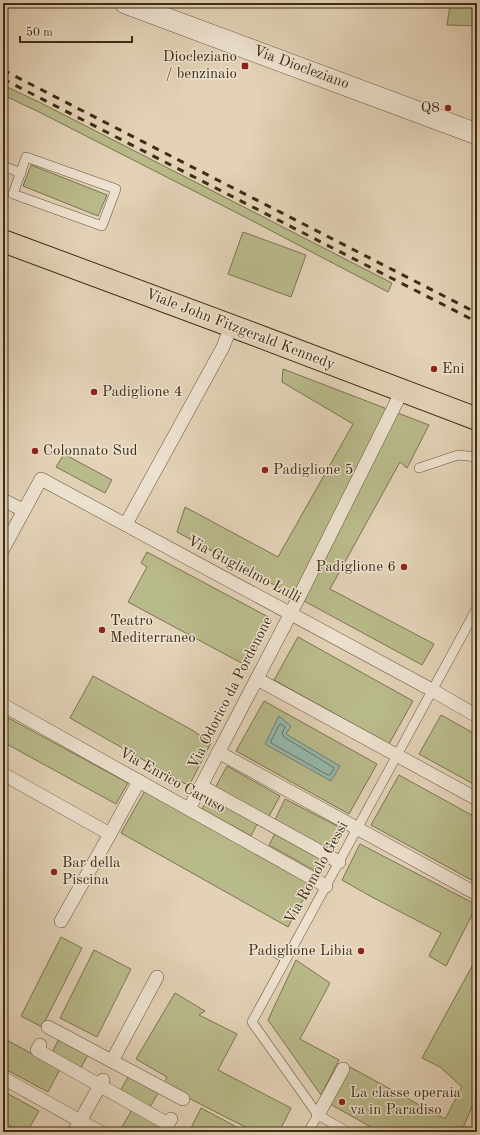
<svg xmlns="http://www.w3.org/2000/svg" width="480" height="1135" font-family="'Old Standard TT',serif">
	<rect width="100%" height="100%" fill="#e3d2b7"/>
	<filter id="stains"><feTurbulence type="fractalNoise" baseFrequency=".005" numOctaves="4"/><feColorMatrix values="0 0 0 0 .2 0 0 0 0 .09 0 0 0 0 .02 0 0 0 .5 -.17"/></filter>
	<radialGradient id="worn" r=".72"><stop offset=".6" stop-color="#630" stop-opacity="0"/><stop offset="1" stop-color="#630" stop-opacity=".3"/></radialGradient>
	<g fill="#b9ba8b" stroke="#7c7450">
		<path d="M477,5V26L447,25L450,6Z"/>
		<path d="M3,85L41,103L392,283L388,292L245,217L39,112L3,95Z"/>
		<path d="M31,165L107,195L98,216L23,186Z"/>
		<path d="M243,232L306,255L291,297L228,274Z"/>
		<path d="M283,369L429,425L407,468L400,462L330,589L434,644L422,665L177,532L185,507L278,557L353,424L282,382Z"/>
		<path d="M64,454L112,480L105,493L56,467Z"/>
		<path d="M147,552L272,619L247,666L128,602L147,567L141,563Z"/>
		<path d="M298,637L413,701L389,744L274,680Z"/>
		<path d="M93,676L192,730L211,743L189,786L70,718Z"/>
		<path d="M264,701L377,764L349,814L236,751Z"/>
		<path d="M3,715L128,783L116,804L3,742Z"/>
		<path d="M441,715L477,735V786L419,754Z"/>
		<path d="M227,766L280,796L268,818L215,788Z"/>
		<path d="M399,775L477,818V883L371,825Z"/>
		<path d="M147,787L314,880L288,927L121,833Z"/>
		<path d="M209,796L258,822L251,836L202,809Z"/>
		<path d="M285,799L341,828L329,850L274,822Z"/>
		<path d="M277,830L325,857L317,872L269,845Z"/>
		<path d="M360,844L477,905L446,966L429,956L441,933L370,896L342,880Z"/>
		<path d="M61,937L82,948L42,1027L21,1016Z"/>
		<path d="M94,950L131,969L97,1037L60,1018Z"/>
		<path d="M477,957V1097H476L463,1128L470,1132H380L330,1104L350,1067L445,1119L462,1087L440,1067L422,1058Z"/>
		<path d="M296,960L330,983L300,1039L339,1060L321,1095L268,1020Z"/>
		<path d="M175,993L205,1011L199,1015L237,1034L218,1070L291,1108L279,1132H255L163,1085L167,1077L136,1059Z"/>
		<path d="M60,1037L89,1053L79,1071L50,1056Z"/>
		<path d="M3,1038L60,1069L48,1092L3,1068Z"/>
		<path d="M129,1075L159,1092L147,1112L118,1095Z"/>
		<path d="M3,1091L39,1111L27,1132H21L3,1122Z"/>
		<path d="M134,1106L181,1132H119Z"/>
		<path d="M201,1108L246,1132H194L190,1130Z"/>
	</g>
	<path fill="#96b8ac" stroke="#73806f" d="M279,716L291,726L286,734L340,766L331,781L265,744Z"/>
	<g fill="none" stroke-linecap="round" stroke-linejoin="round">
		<path stroke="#6a7260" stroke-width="1" d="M281,724L285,727L282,733L284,737L333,767L334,769L330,775H328L271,743V741L279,725Z"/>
		<defs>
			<g id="service">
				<path d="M26,157L116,189L102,226L13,194Z"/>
				<path d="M3,166L21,173"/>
				<path d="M419,468L458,455L477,457"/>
				<path d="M276,953L286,959"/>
				<path d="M308,1132L318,1115"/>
				<path d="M348,1132L318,1115L252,1022L477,608"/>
			</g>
			<g id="pedestrian">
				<path d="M3,500L23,510"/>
				<path d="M126,524L223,347L231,326"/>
				<path d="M3,549L41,479L432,690L477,716"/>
				<path d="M257,679L477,799"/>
				<path d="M3,705L326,886"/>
				<path d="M218,752L477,894"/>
				<path d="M3,774L110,834L139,781"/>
				<path d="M201,786L339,862"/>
				<path d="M189,809L291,613L402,391"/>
				<path d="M61,921L110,834"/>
				<path d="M48,1027L183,1099"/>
				<path d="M40,1045L37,1050L168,1124L171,1119"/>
				<path d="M112,1061L157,977"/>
				<path d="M3,1078L100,1132"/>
				<path d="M318,1115L343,1069"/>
				<path d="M74,1132L103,1080"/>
			</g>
			<path id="tertiary" d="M125,3L477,134"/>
			<path id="primary" d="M3,241L256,335L477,419"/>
		</defs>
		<use href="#service" stroke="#67563d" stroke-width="10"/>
		<use href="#pedestrian" stroke="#67563d" stroke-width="14"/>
		<use href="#tertiary" stroke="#67563d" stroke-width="22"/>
		<use href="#primary" stroke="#3e2d14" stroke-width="24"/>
		<use href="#service" stroke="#ede2d0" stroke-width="9"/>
		<use href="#pedestrian" stroke="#ede2d0" stroke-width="13"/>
		<use href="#tertiary" stroke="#ede2d0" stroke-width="21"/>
		<use href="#primary" stroke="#e3d2b7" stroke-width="22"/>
		<g stroke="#3e2d14" stroke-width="3" stroke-dasharray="7 7" stroke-linecap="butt">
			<path d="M3,70L477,313"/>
			<path d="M3,79L477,322"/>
		</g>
	</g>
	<g fill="#8f2418" stroke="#ede2d0" stroke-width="1.5">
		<rect x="241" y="62" width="8" height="8" rx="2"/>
		<circle cx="448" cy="108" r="4"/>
		<circle cx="434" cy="369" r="4"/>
		<circle cx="94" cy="392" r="4"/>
		<circle cx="35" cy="451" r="4"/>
		<circle cx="265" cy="470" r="4"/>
		<circle cx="404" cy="567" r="4"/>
		<circle cx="102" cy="630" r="4"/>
		<circle cx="54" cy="872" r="4"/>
		<circle cx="361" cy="951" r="4"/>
		<circle cx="342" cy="1102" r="4"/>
	</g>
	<g text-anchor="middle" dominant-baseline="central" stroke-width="3" stroke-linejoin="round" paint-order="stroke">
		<g font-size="15" fill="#3e2d14" stroke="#ede2d0" text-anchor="start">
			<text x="237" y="57" text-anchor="end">Diocleziano<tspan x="237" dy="17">/ benzinaio</tspan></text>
			<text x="440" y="108" text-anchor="end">Q8</text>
			<text x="442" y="369">Eni</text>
			<text x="102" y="392">Padiglione 4</text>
			<text x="43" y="451">Colonnato Sud</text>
			<text x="273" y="470">Padiglione 5</text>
			<text x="396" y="567" text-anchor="end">Padiglione 6</text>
			<text x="110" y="621">Teatro<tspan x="110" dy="17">Mediterraneo</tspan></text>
			<text x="62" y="863">Bar della<tspan x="62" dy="17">Piscina</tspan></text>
			<text x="353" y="951" text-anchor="end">Padiglione Libia</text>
			<text x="350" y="1093">La classe operaia<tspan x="350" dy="17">va in Paradiso</tspan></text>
		</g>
		<g font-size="15" fill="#3e2d14" stroke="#ede2d0">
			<text transform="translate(301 68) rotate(20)">Via Diocleziano</text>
			<text transform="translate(240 330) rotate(21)">Viale John Fitzgerald Kennedy</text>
			<text transform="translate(244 570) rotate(28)">Via Guglielmo Lulli</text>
			<text transform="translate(231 693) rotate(-63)">Via Odorico da Pordenone</text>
			<text transform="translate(172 781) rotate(29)">Via Enrico Caruso</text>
			<text transform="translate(317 873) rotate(-61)">Via Romolo Gessi</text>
		</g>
	</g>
	<rect width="480" height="1135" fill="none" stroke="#e3d2b7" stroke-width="16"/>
	<rect x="4" y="4" width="472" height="1127" fill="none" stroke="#3e2d14" stroke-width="2"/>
	<rect x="8" y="8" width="464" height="1119" fill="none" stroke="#3e2d14"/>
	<path d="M20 36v6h112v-6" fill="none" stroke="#3e2d14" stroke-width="2"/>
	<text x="26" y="36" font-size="12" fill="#3e2d14" stroke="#ede2d0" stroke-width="3" paint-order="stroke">50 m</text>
	<rect width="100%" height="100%" filter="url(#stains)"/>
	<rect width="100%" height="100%" fill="url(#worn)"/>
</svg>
